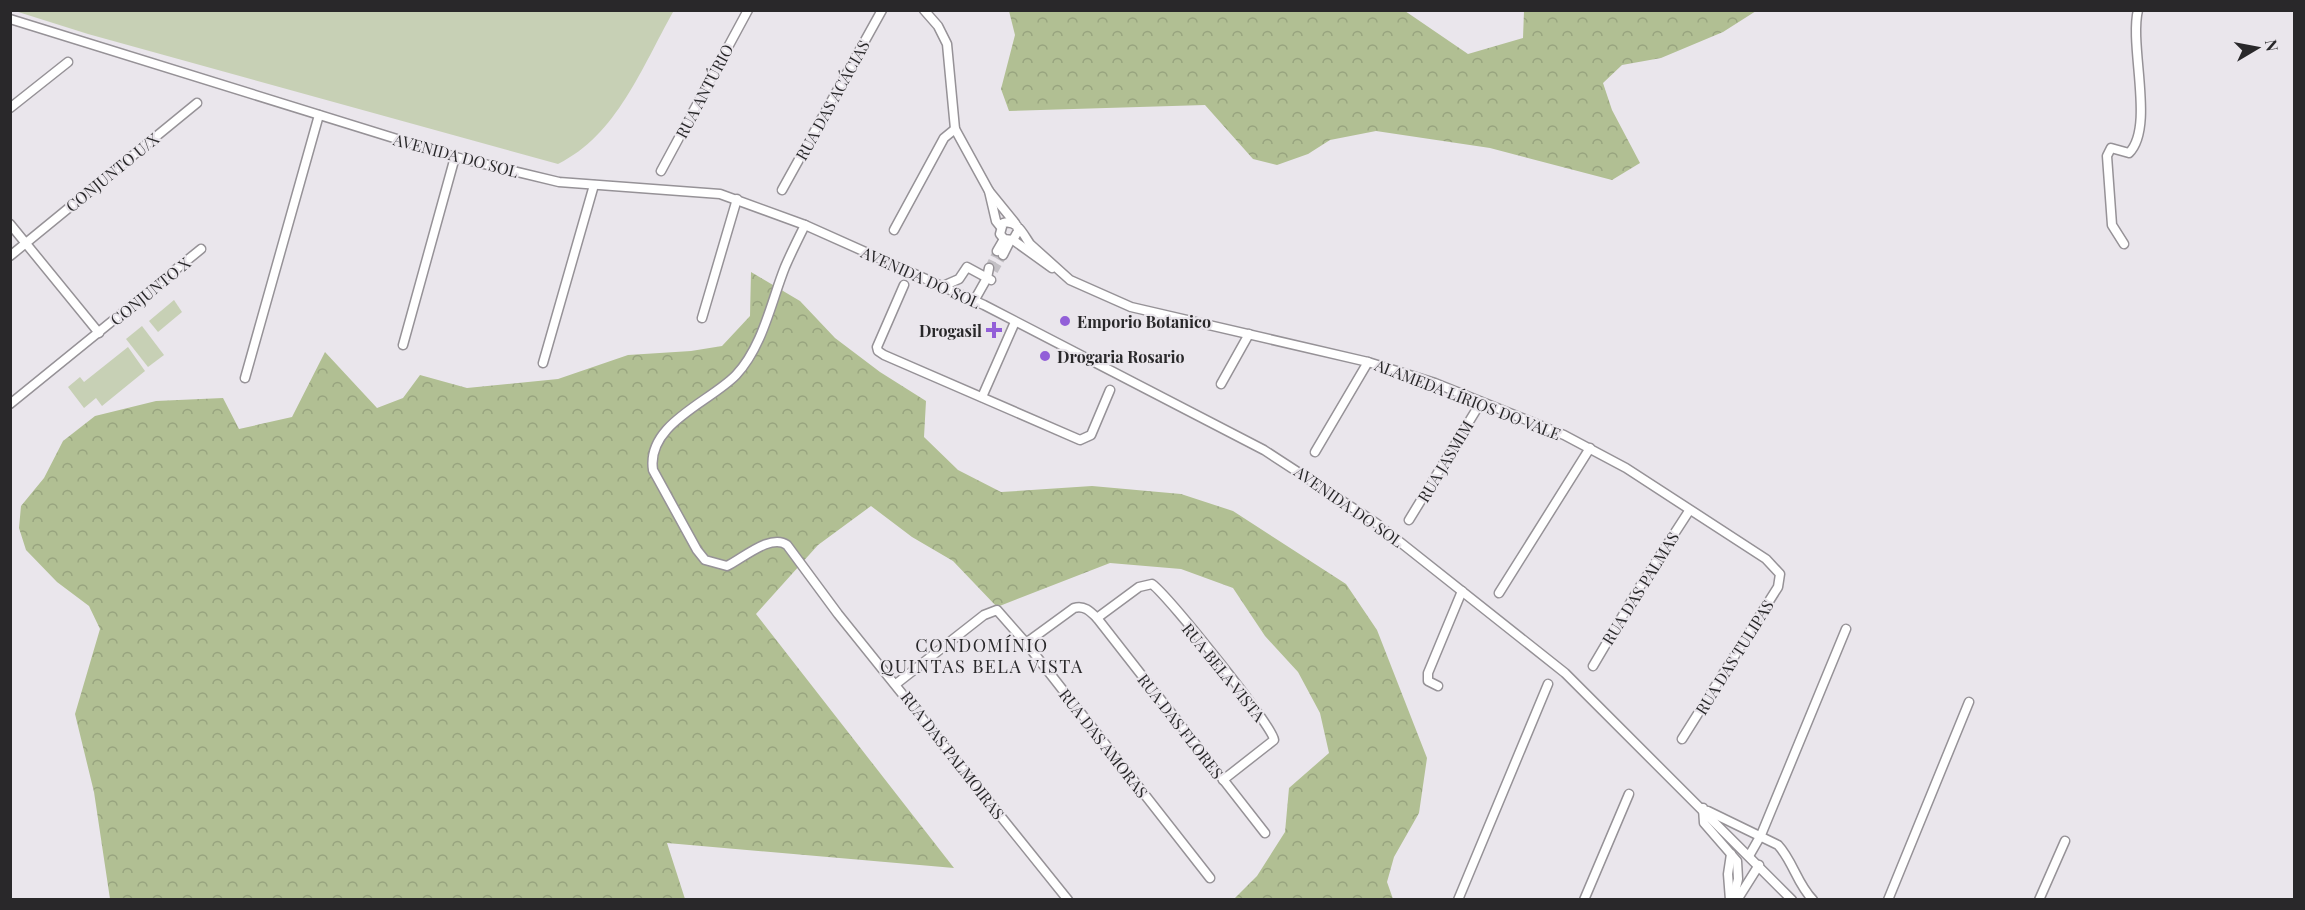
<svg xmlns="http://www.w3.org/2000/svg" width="2305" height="910" font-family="'Playfair Display',serif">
	<defs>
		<pattern id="forest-crowns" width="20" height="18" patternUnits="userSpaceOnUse" patternTransform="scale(1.5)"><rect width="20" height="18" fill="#b1bf93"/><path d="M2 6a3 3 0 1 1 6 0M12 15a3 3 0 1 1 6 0" fill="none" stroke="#98a47f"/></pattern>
	</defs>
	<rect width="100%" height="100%" fill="#eae6ec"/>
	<g fill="#c7d0b5">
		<path d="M671,10L673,12C642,67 617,135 558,164L88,34L15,11Z"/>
		<path d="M174,300L182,312L158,332L149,321Z"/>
		<path d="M142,326L164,355L148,367L126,339Z"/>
		<path d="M128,347L145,371L102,406L96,398L84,408L68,387L80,377L84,382Z"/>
	</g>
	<g fill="url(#forest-crowns)">
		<path d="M1009,11H1405L1468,54L1523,38L1524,11H1756L1723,32L1661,58L1622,65L1603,83L1612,110L1640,163L1612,180L1490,148L1376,131L1330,140L1308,154L1277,165L1253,159L1205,105L1009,111L1001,89L1015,35Z"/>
		<path d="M751,272L800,301L835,338L880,372L926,401L924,437L958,470L1001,492L1092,486L1181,494L1233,511L1346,584L1377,630L1427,758L1419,813L1394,857L1387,882L1393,899H1234L1257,876L1285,832L1289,788L1329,753L1320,713L1298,672L1265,636L1233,588L1181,569L1110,563L997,607L953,561L912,537L871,506L818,545L756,614L954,868L667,843L685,899H110L94,792L75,714L100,629L89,606L57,582L26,550L19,528L21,506L44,478L63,441L95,416L156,401L223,398L239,429L292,417L325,352L377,408L403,398L420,375L467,388L558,379L628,355L691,351L722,346L750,316Z"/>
	</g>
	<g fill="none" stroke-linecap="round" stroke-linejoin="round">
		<g stroke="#c3c0c5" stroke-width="8" stroke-dasharray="8 4" stroke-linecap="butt">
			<path d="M989,268L997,251"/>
			<path d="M994,271L1003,255"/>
		</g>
		<defs>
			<g id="minor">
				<path d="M924,10L938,26L947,44L955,129L989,191L996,221L1000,226"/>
				<path d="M10,19L455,157L559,182L720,194L805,225L984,305L1264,450L1376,523L1565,673L1792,900"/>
				<path d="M10,108L68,62"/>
				<path d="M661,171L748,10"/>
				<path d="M782,190L882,10"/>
				<path d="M989,191L1015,223"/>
				<path d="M10,224L99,333"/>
				<path d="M805,225C798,239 791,253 785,267C771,302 763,346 736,375C710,402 646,424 653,470L697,550L705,560L727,566C742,559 771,533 787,545L838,614L1068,900"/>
				<path d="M1017,226L1018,231L1013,240L1004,239L1000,234L1003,223C1017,219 1023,234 1030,244L1070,280L1131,307L1368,362L1435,383L1564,435L1626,468L1766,559L1780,574L1778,587L1682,739"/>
				<path d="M894,230L944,138L955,129"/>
				<path d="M1013,240L1052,268"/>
				<path d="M2124,244L2112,225L2107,156L2111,148L2129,153C2155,127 2129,47 2138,10"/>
				<path d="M997,251L1004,239"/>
				<path d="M1003,255L1010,241"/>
				<path d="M10,256L197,103"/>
				<path d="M904,285L877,347L878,351L884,355L1080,440L1091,435L1110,390"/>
				<path d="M943,286L959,279L967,267L991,280"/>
				<path d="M974,301L987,278L989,268"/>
				<path d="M702,318L737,199"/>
				<path d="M403,345L455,157"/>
				<path d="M543,363L594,185"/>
				<path d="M245,378L319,115"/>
				<path d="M1221,384L1249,334"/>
				<path d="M982,397L1015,322"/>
				<path d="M10,404L201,249"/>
				<path d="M1315,452L1368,362"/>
				<path d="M1409,520L1481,402"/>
				<path d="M1499,593L1590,448"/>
				<path d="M1097,618L1139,587L1152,584C1169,597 1273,726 1274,740L1223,780"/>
				<path d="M1026,643L1074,608C1084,605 1090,611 1097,618L1265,833"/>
				<path d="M1593,666L1639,588L1689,511"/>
				<path d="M896,684L984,615L997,610L1026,643L1210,878"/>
				<path d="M1438,686L1428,681V673L1462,591"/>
				<path d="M1703,808L1704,823L1737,861L1738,879L1733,900"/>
				<path d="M1708,811L1778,845C1793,861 1797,884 1813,900"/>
				<path d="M1749,856L1761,835L1846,629"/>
				<path d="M1458,900L1548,684"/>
				<path d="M1584,900L1629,794"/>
				<path d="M1730,900L1728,874L1731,854"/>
				<path d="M1737,900L1759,865"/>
				<path d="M1888,900L1969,702"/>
				<path d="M2039,900L2065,841"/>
			</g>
		</defs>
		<use href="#minor" stroke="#969297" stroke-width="11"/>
		<use href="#minor" stroke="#fff" stroke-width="8"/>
	</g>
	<g fill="#925fd8" stroke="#eae6ec" stroke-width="2">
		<circle cx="1065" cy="321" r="6"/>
		<path d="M991 321h6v6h6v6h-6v6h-6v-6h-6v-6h6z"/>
		<circle cx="1045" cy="356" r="6"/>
	</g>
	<g text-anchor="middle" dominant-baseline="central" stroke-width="4.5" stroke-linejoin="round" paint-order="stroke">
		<g font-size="16" fill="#29282a" stroke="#eae6ec">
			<text transform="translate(704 91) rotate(-62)">RUA ANTÚRIO</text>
			<text transform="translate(832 100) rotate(-61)">RUA DAS ACÁCIAS</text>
			<text transform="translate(456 155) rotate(15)">AVENIDA DO SOL</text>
			<text transform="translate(112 172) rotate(-39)">CONJUNTO U/X</text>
			<text transform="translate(921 277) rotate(24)">AVENIDA DO SOL</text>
			<text transform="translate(150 291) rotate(-39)">CONJUNTO X</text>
			<text transform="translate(1468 399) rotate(21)">ALAMEDA LÍRIOS DO VALE</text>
			<text transform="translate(1445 461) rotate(-59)">RUA JASMIM</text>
			<text transform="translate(1349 506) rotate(35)">AVENIDA DO SOL</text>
			<text transform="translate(1640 588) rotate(-58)">RUA DAS PALMAS</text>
			<text transform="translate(1734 657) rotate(-58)">RUA DAS TULIPAS</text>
			<text transform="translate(1224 672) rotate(51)">RUA BELA VISTA</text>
			<text transform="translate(1181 726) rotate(52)">RUA DAS FLORES</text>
			<text transform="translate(1104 743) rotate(52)">RUA DAS AMORAS</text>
			<text transform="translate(953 755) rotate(52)">RUA DAS PALMOIRAS</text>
		</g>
		<g font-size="16" font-weight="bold" fill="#29282a" stroke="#eae6ec" text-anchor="start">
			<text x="1077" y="321">Emporio Botanico</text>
			<text x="982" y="330" text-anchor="end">Drogasil</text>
			<text x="1057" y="356">Drogaria Rosario</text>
		</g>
		<g font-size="18" letter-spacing="1.5" fill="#29282a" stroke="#eae6ec">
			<text x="982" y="645">CONDOMÍNIO<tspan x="982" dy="21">QUINTAS BELA VISTA</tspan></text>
		</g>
	</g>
	<rect width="2305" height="910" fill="none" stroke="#29282a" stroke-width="24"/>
	<g transform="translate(2257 48) rotate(80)" stroke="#eae6ec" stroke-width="4.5" paint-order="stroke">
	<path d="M0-4.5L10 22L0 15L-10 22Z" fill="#29282a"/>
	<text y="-9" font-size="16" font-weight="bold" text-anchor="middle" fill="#29282a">N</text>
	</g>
</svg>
